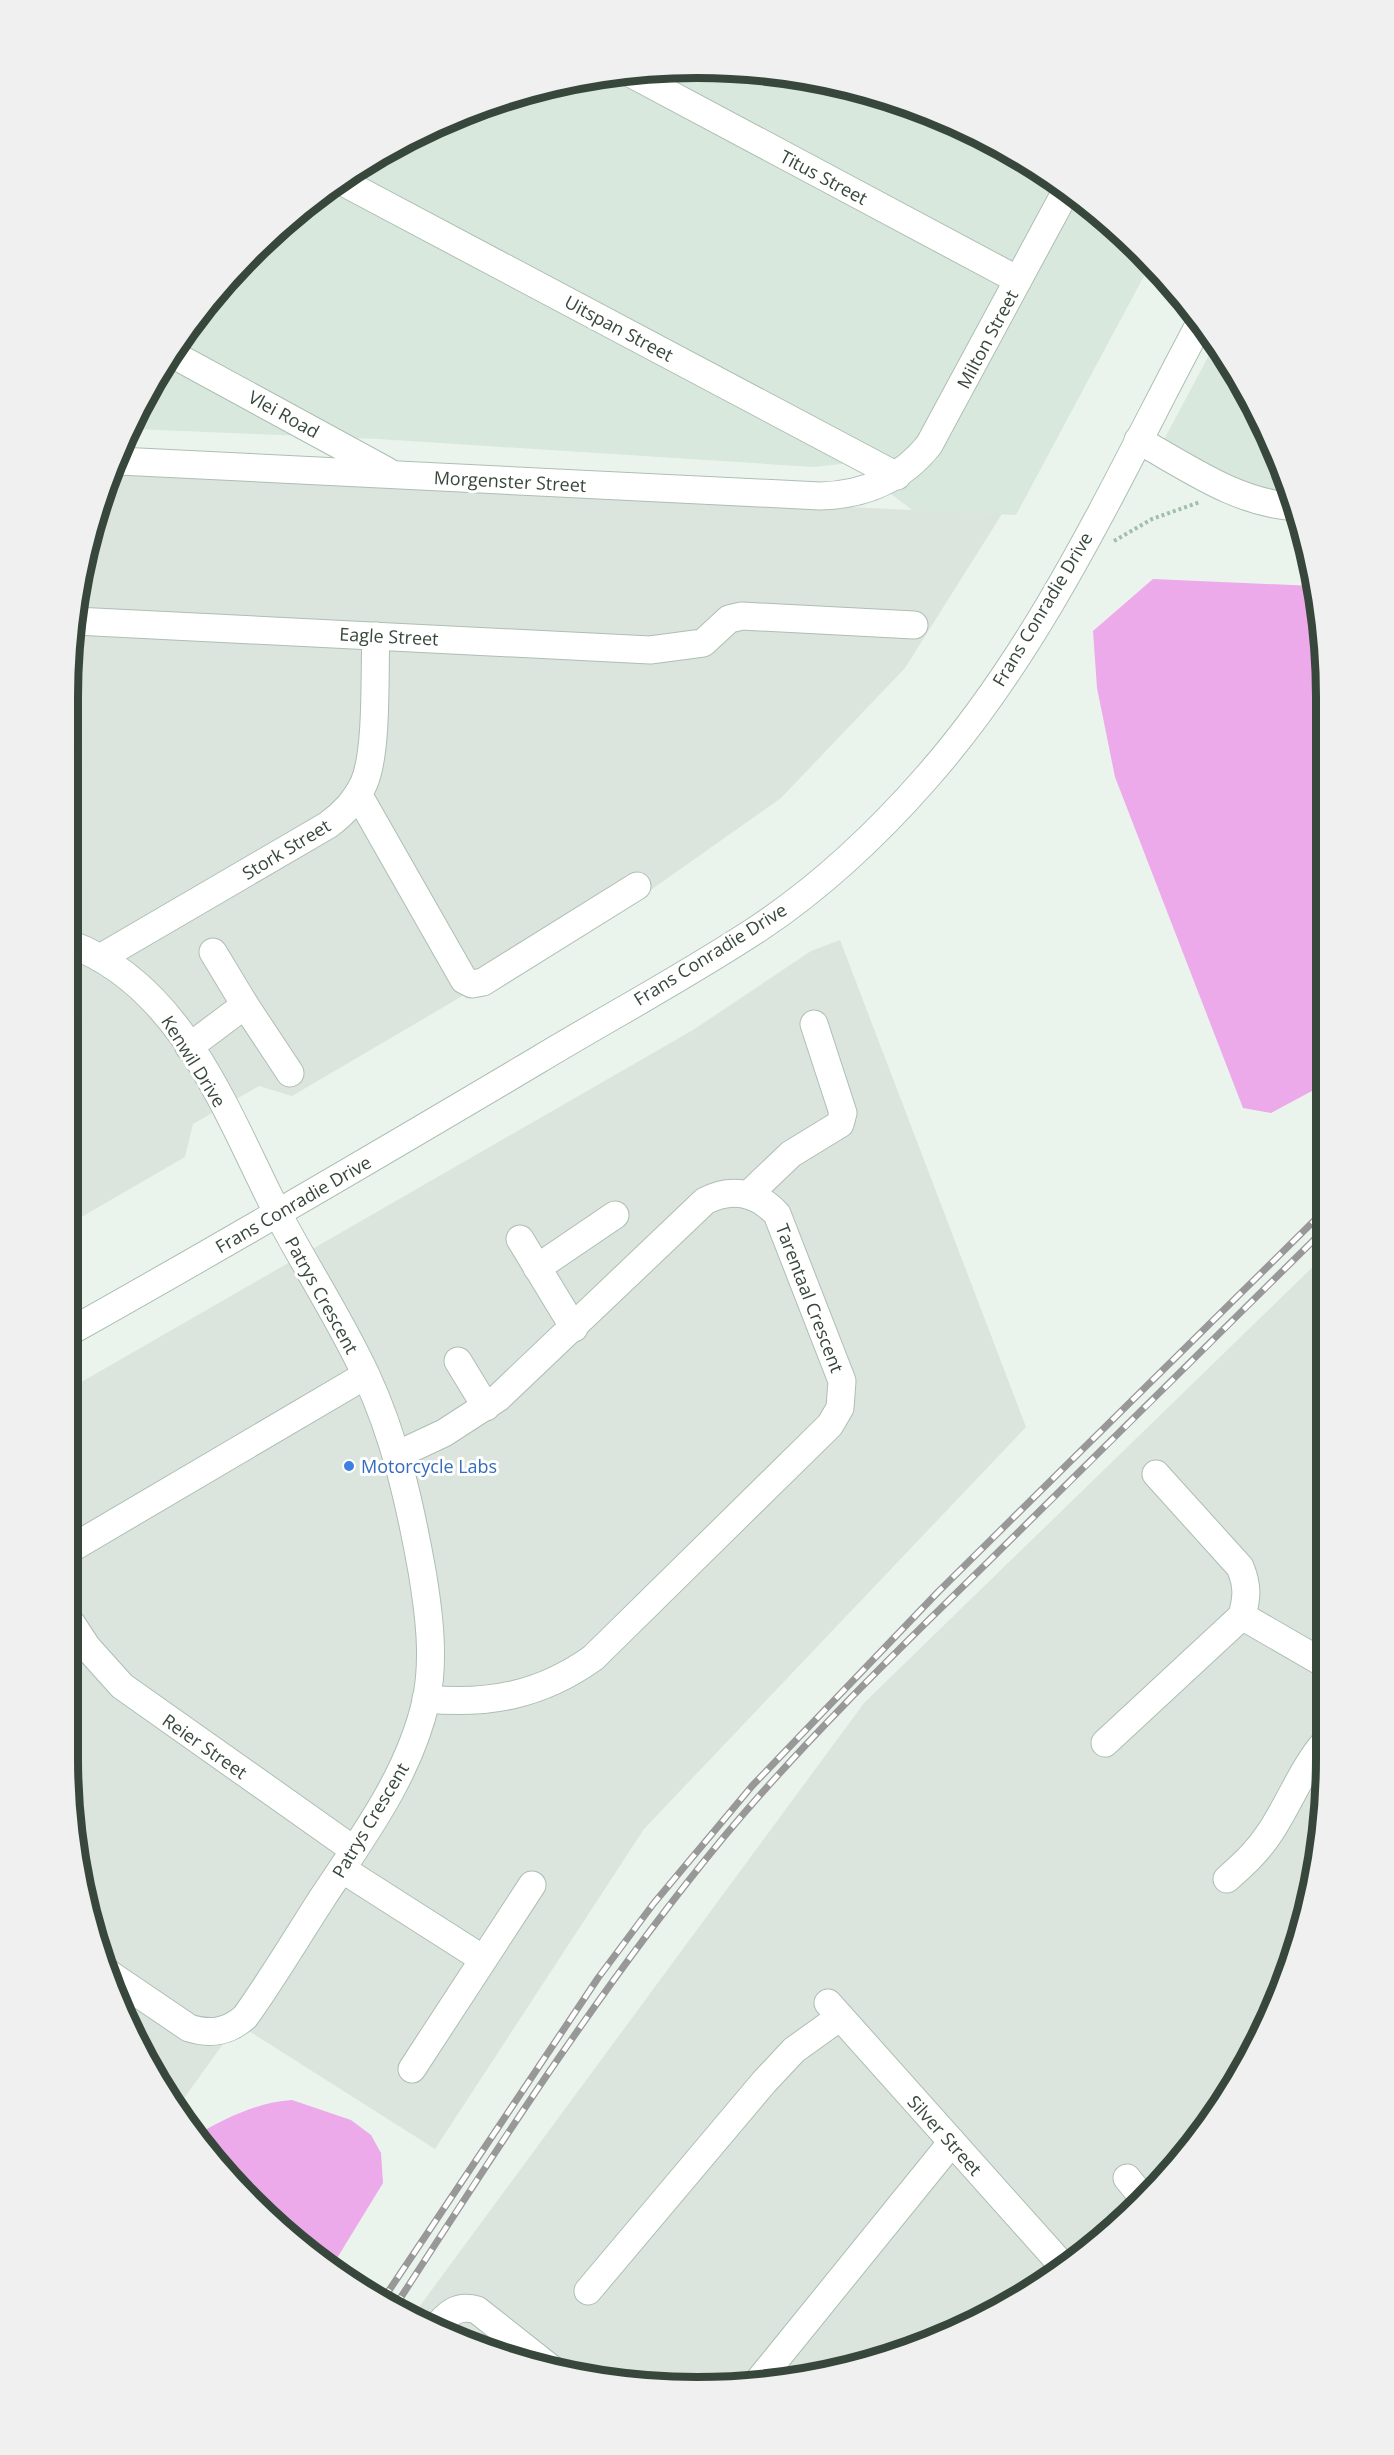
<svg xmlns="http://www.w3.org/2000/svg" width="1394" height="2455" font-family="'Open Sans',sans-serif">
	<rect width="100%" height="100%" fill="#eaf4ed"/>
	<g fill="#d8e8dd">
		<path d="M656,69L780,73L900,101L1012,152L1142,252L1151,263L1016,515L912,510L851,463L813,467L378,439L133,429L152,382L224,282L314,197L419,132L534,89Z"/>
		<path d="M1216,342L1293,494L1296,506L1160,447Z"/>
	</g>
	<g fill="#dbe4dd">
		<path d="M114,472L912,510L1002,514L905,668L781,798L648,892L466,999L464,995L292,1096L259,1086L193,1124L185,1157L71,1223L69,656L89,534Z"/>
		<path d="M840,940L1026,1427L644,1829L435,2149L249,2031L223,2044L177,2108L133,2037L101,1960L73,1841L71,1388L693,1030L811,951Z"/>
		<path d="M1323,1257L1325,1799L1305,1921L1242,2073L1171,2173L1112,2232L1012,2303L938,2340L820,2375L738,2386L615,2382L534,2366L411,2318L864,1703Z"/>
	</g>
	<g fill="#ecaaea">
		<path d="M1153,579L1314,586L1321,615L1323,1085L1271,1113L1243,1108L1115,777L1097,688L1093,631Z"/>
		<path d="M292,2100L351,2120L371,2135L381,2153L383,2183L331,2268L252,2203L195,2136C223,2119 258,2102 292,2100Z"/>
	</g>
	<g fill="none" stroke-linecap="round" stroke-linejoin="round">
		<defs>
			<g id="minor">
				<path d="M630,73L1018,280"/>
				<path d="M341,181L897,476"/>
				<path d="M172,354L387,471"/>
				<path d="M1138,440C1189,468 1236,503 1296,507"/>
				<path d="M119,461L820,496C864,495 901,480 929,445L1065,193"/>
				<path d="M75,621L650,650L703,643L729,619L742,616L914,625"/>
				<path d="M358,794L464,980L472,984L483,982L637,886"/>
				<path d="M70,944C182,985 227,1114 277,1212C305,1266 340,1319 366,1375C395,1437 410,1504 422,1571C429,1613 435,1659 426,1701C409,1775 364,1835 323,1897C297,1937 273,1978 245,2017C228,2032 211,2035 189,2028L105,1971"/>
				<path d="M213,952L245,1005"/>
				<path d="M100,958L328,825C343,814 356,801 364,783C378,750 374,674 376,636"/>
				<path d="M189,1047L245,1005L290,1073"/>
				<path d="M749,1194L791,1154L840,1124L843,1113L814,1024"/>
				<path d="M520,1239L574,1328"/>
				<path d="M537,1268L615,1215"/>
				<path d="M71,1331C228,1243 383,1152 538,1060C611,1016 688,975 759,928C822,886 878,833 927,777C1044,644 1117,478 1200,323"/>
				<path d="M458,1361L486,1407"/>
				<path d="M397,1455L444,1433L498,1398L705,1201C732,1187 756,1192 777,1214L842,1381L840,1408L830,1425L593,1658C541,1695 489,1705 426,1699"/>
				<path d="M1156,1474L1240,1567C1248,1586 1247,1597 1242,1616"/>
				<path d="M72,1548L366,1375"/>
				<path d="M72,1624L87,1647L122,1686L354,1850"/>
				<path d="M1105,1743L1242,1616L1325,1664"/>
				<path d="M342,1869L483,1959"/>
				<path d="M1227,1879C1244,1864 1259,1850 1271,1831C1290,1802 1302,1769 1325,1742"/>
				<path d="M828,2003L1063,2266"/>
				<path d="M412,2069L532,1885"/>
				<path d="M1127,2178L1144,2199"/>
				<path d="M588,2291L764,2082L794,2050L840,2017"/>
				<path d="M435,2329C447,2314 457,2304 477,2310L553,2370"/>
				<path d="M756,2384L952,2142"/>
			</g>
		</defs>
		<use href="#minor" stroke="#adbfb2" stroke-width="29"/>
		<path stroke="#9fc0a8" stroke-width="4" stroke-dasharray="3 3" stroke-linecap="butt" d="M1114,541L1152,519L1200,502"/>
		<use href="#minor" stroke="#fff" stroke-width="27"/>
		<defs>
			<g id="rail">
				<path d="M382,2301L598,1978L654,1903L752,1786L938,1592L1323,1212"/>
				<path d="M394,2308C498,2147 601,1986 723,1838C804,1741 896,1652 986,1564C1099,1453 1211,1342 1323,1231"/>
			</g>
		</defs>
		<use href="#rail" stroke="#989898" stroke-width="7"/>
		<use href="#rail" stroke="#fff" stroke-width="4.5" stroke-dasharray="14" stroke-linecap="butt"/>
	</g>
	<circle fill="#3f7fe0" stroke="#fff" stroke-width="2" cx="349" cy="1466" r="6"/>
	<g text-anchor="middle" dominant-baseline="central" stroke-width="6" stroke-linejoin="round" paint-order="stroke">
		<g font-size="18" fill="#38473c" stroke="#fff">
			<text transform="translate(824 177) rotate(28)">Titus Street</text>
			<text transform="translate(619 328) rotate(28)">Uitspan Street</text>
			<text transform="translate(987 339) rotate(-62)">Milton Street</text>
			<text transform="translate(284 414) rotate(29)">Vlei Road</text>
			<text transform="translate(510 481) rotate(3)">Morgenster Street</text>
			<text transform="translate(1042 609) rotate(-59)">Frans Conradie Drive</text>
			<text transform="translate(389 636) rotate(3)">Eagle Street</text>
			<text transform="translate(286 849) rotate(-31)">Stork Street</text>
			<text transform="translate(710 954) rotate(-32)">Frans Conradie Drive</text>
			<text transform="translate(194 1061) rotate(58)">Kenwil Drive</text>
			<text transform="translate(293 1204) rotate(-30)">Frans Conradie Drive</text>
			<text transform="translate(322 1295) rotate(61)">Patrys Crescent</text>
			<text transform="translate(810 1298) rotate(69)">Tarentaal Crescent</text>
			<text transform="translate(205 1746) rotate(35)">Reier Street</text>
			<text transform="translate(370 1820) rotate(-59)">Patrys Crescent</text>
			<text transform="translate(945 2135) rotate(48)">Silver Street</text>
		</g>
		<g font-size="18" fill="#366cbe" stroke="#fff" text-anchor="start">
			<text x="361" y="1466">Motorcycle Labs</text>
		</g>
	</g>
	<path d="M0 0H1394V2455H0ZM697 78H697A619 619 0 0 1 1316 697V1758A619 619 0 0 1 697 2377H697A619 619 0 0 1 78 1758V697A619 619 0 0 1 697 78Z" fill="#eff0ef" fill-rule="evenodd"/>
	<path fill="none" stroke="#38473c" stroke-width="8" d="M697 78H697A619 619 0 0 1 1316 697V1758A619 619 0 0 1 697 2377H697A619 619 0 0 1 78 1758V697A619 619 0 0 1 697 78Z"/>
</svg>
